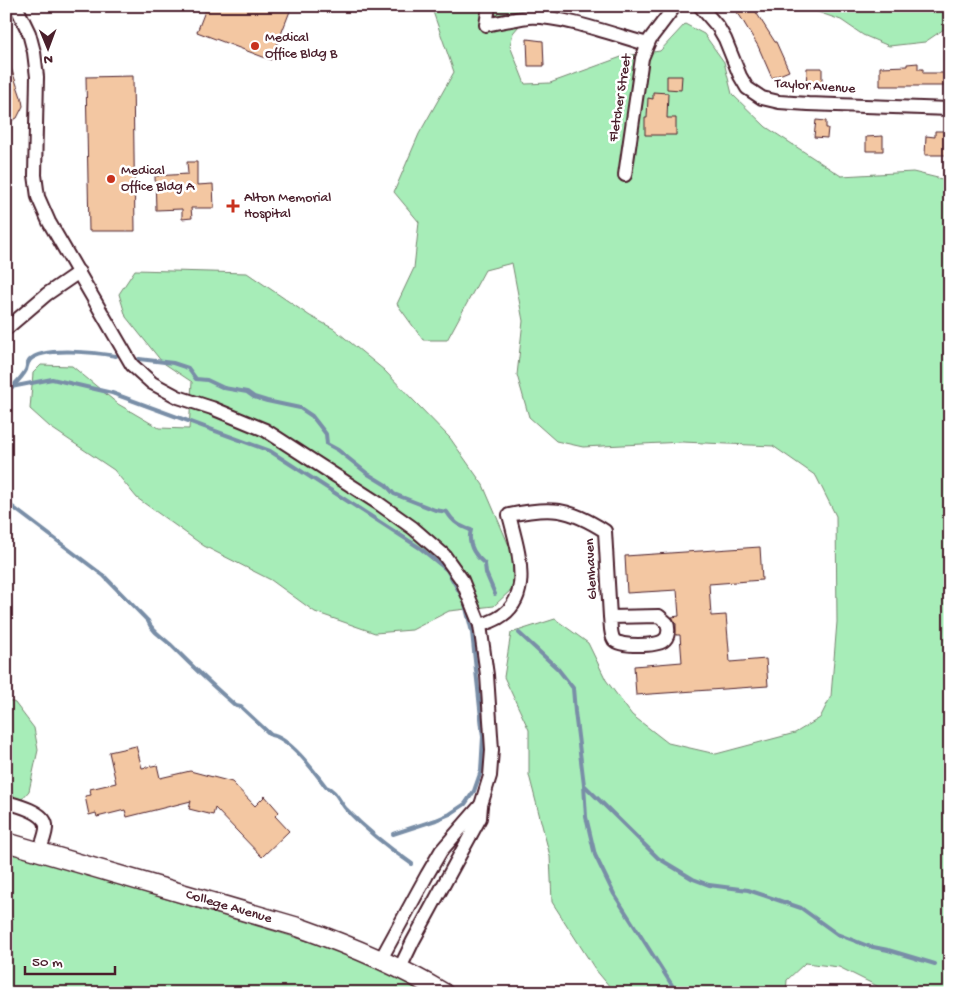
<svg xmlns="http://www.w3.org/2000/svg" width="956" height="999" font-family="'Gochi Hand',sans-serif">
	<rect width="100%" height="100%" fill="#fff"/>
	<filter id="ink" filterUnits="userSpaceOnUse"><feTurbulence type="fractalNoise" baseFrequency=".02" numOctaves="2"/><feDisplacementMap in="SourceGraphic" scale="10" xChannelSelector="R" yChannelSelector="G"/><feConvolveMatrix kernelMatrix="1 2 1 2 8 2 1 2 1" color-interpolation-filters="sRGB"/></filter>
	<g filter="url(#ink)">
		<g fill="#a7edb8" stroke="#788672">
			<path d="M431,6H536L513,33L510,46L525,84L550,83L624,56L660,51L685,24L704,34L724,62L732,94L766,127L841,176L913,172L950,181V993H891L839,967L805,963L787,980L786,993H615L595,969L552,902L550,856L529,775V730L504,677L511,633L555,619L588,643L606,680L632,715L668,743L716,754L795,733L820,718L831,696L837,622L836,516L816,476L773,446L682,442L583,447L556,441L529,417L517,375L523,321L512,263L485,270L447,340H423L397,304L414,268L419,222L394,192L419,134L454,72Z"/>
			<path d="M800,6H950V25L925,42L889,46L863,35L841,20Z"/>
			<path d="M135,270L247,273L310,316L334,329L384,370L450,438L483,485L513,555V588L494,606L449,611L412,630L375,633L315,612L271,580L204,546L137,498L114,470L50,427L30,409L33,373L41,365L72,366L118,404L159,428L189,429L192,382L162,362L126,317L119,294Z"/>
			<path d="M6,699L15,703L34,728L38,750L29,791L6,817Z"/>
			<path d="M6,851L324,946L391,974L423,993H6Z"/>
		</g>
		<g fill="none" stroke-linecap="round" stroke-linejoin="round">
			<g stroke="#798ea7" stroke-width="4">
				<path d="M139,359L173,363L188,368L196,379L207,380L224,388L247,392L254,397L267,401L300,408L312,416L326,434L327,444L338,450L368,474L386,485L394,494L435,510L447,512C453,522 459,526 471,530C467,544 474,555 485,564L486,573L495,594"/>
				<path d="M13,386C18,381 23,376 26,370C27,367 27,363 30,360C43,346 98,353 116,356"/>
				<path d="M6,388L52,379L112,393L270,451L420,548L447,570L464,600L472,632L483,737L481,771L474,791L465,804L450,814L436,820L393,834"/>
				<path d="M6,502L104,576L148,621C152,632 164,638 172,646C193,667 214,687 236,706L241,707L271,735C290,738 314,771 326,787C336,790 339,801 346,809C366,830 389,848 412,864"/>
				<path d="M519,633L558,669L573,688L575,712L584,785L586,817L595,855L614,894L677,993"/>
				<path d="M584,785L658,858L693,879L709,885L748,890L801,908L837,934L868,946L888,950L935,964"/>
			</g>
		</g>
		<g fill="#f3c7a2" stroke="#4a1f2b">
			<path d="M207,6H292L271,60L197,32Z"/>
			<path d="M731,6H752L775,42H776L789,71L772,78L758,46L740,16Z"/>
			<path d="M527,39L543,41L544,66H528Z"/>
			<path d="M6,59H8L22,100L23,106L17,118L6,124Z"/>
			<path d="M918,63V69H923V73H950V86H880V67L907,66V64Z"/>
			<path d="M807,68H822V89H806Z"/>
			<path d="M133,76L135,231H89L86,77Z"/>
			<path d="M667,76H682L681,90L667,89Z"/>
			<path d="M653,92L668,93L667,118H676V135H645V118H647L648,98L653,99Z"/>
			<path d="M816,120L826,121V128H828L827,138L814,137Z"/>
			<path d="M935,131H950L949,155H925L926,136L935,137Z"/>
			<path d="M883,136V151H866V137Z"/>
			<path d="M187,162H197V185L213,184L214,208H191L192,218L182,219V209L156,210L155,176L188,174Z"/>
			<path d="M760,547L762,580L709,584L711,616L726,615L730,662L766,659L768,686L636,695L634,666L682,662L680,635H676V624L672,617L679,616L677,590L627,593L625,556Z"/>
			<path d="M136,746L142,768L157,765L160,778L190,771L232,782L255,806L265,796L279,812L275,816L289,831L262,857L215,808L213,815L189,809L191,801L127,817L125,810L97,817L96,813L89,815L85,796L91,795L90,789L116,783L109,752Z"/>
		</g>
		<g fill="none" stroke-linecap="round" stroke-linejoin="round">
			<defs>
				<g id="street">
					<path d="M16,6L29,33L34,52L37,77L35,175L38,197L49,222L132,365L152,383L178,397L212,408L265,430L378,503L413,528L444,555L462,580L480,625L487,675L492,750L490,776L481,805L480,818L413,941L400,968"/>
					<path d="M489,6L486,25C500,22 514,19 528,17C560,15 615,35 647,44"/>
					<path d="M700,6L718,27L725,39L740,76L747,88L762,98L779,102L808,104L950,109"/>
					<path d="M625,175L642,58L650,39L675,6"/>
					<path d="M6,329L47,294L79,272"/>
					<path d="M480,625C538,611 520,557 509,515C551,506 569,508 605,531L610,617C611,624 610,634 614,640C620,647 656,646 663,641C669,637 669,629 667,623L659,616L610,617"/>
					<path d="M6,802C17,805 44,812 46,825C47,833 42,843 39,852"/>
					<path d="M381,959L427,875L441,851L481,805"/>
				</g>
				<g id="secondary">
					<path id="s1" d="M6,842L298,927C349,945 398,965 444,993"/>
				</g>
			</defs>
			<use href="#street" stroke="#4a1f2b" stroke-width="16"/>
			<use href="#secondary" stroke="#4a1f2b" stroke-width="21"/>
			<use href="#street" stroke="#fff" stroke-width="12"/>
			<use href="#secondary" stroke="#fff" stroke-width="18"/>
		</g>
	</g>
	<g fill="#c8321e" stroke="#fff" stroke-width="2">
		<circle cx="255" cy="46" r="5"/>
		<circle cx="111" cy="179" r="5"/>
		<path d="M230.5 198.5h5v5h5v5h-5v5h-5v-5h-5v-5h5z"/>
	</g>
	<g text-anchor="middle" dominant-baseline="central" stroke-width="5" stroke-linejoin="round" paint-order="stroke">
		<g font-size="14" fill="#4a1f2b" stroke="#fff" text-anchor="start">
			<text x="265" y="38">Medical<tspan x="265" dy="16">Office Bldg B</tspan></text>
			<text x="121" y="171">Medical<tspan x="121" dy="16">Office Bldg A</tspan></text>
			<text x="244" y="198">Alton Memorial<tspan x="244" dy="16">Hospital</tspan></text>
		</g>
		<g font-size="14" fill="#4a1f2b" stroke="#fff">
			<text transform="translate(815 87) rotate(4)">Taylor Avenue</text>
			<text transform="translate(621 98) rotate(-81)">Fletcher Street</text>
			<text transform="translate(592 569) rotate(-93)">Glenhaven</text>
			<text stroke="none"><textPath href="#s1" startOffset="232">College Avenue</textPath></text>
		</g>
	</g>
	<rect width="956" height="999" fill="none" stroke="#fff" stroke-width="25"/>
	<rect x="12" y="12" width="931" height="974" fill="none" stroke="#4a1f2b" stroke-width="2" filter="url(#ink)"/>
	<g transform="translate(48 48) rotate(179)" stroke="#ffffff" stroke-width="4" paint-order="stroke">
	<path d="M0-4L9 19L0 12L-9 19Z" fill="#4a1f2b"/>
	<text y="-8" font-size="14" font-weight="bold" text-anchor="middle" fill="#4a1f2b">N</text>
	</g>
	<path d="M25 966v8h90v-8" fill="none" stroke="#4a1f2b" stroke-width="2.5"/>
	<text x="32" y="966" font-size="15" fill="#4a1f2b" stroke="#ffffff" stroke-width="4" paint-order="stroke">50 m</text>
</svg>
